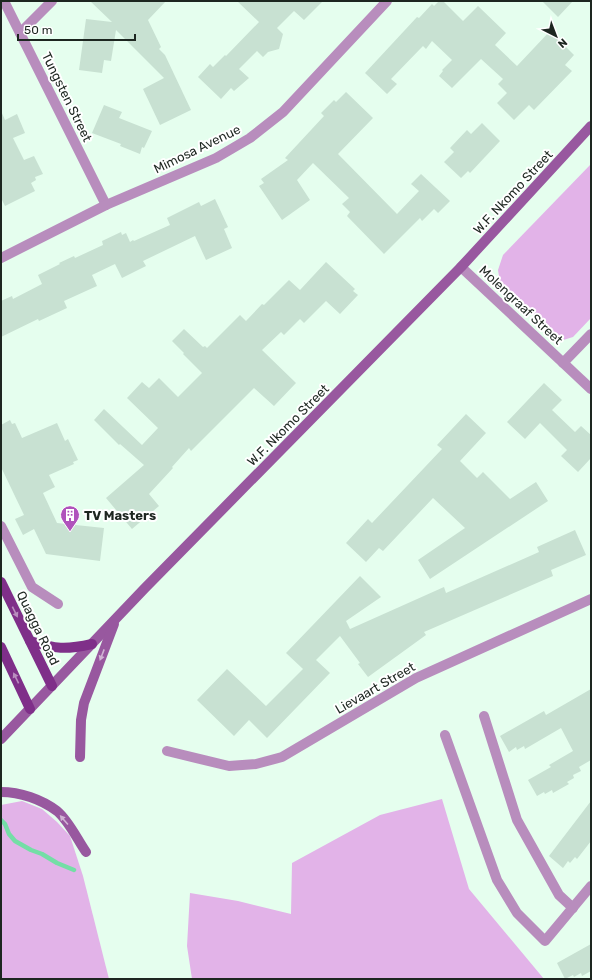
<svg xmlns="http://www.w3.org/2000/svg" width="592" height="980" font-family="Rubik,sans-serif">
	<rect width="100%" height="100%" fill="#e5feee"/>
	<g fill="#e2b3e8">
		<path d="M591,164V318L573,337L560,341L500,282L498,270L503,255Z"/>
		<path d="M442,799L469,889L544,979H192L187,946L190,893L238,901L291,914L292,863L380,815Z"/>
		<path d="M22,801L42,809L57,822L70,836L83,876L109,979H1V805Z"/>
	</g>
	<g fill="none" stroke-linecap="round" stroke-linejoin="round">
		<path stroke="#74dea6" stroke-width="4.5" d="M1,820L5,824L9,834L15,841L31,850L42,854L57,863L74,870"/>
	</g>
	<g fill="#c8e1d2">
		<path d="M90,1H166L148,20L161,47L159,49L165,55L191,110L160,125L143,89L164,78L116,30L111,61L104,60L102,73L79,70L86,19L112,22Z"/>
		<path d="M237,1H323L304,20L294,11L277,28L283,34L279,49L268,52L263,57L257,51L239,69L249,78L234,91L231,88L221,99L198,77L210,64L213,67L225,55L226,56L259,22Z"/>
		<path d="M439,1H443L463,21L478,6L506,33L495,45L517,66L550,31L574,55L565,65L572,71L534,110L529,105L514,120L497,103L507,93L498,84L503,79L481,59L452,88L439,76L443,71L442,70L452,60L432,41L426,49L423,46L391,79L397,84L387,94L365,73L417,17L419,18L432,4L434,6Z"/>
		<path d="M542,1H573L558,17Z"/>
		<path d="M346,92L373,118L338,154L397,214L419,191L411,184L421,174L450,201L438,213L434,209L422,221L420,218L384,254L347,216L350,212L342,204L349,198L313,163L297,180L310,200L282,220L259,186L264,183L261,179L288,160L285,158L324,116L321,113L334,100L336,102Z"/>
		<path d="M104,105L122,112L119,118L152,131L144,148L142,147L140,154L120,146L121,144L92,133Z"/>
		<path d="M1,111L5,120L17,114L25,133L13,138L24,160L34,156L43,174L35,177L36,180L31,183L35,191L5,206L1,198Z"/>
		<path d="M482,123L500,141L470,173L468,171L461,178L444,162L454,152L450,148L467,130L471,134Z"/>
		<path d="M215,199L228,227L224,229L232,248L206,260L195,236L143,261L146,266L122,278L115,264L92,275L97,286L64,301L67,308L39,321L38,319L1,337V301L12,296L13,299L42,284L38,275L60,264L59,263L74,256L75,258L103,245L102,241L121,232L122,235L126,233L130,242L133,240L134,241L170,225L167,218L199,202L201,206Z"/>
		<path d="M326,262L355,289L353,291L358,295L340,314L326,301L304,323L300,319L284,335L281,332L262,350L296,383L274,406L254,388L191,451L189,448L172,467L173,468L149,494L159,506L132,529L106,498L144,465L120,444L119,445L94,420L104,409L142,445L158,428L127,398L142,382L149,388L159,378L178,397L202,373L183,354L184,353L172,341L184,329L203,347L205,346L207,348L240,315L246,321L262,304L264,305L289,280L300,290Z"/>
		<path d="M544,383L562,400L552,410L575,432L581,426L591,435V458L578,472L561,456L567,450L540,423L525,439L507,422Z"/>
		<path d="M466,414L486,433L460,461L477,478L483,472L510,499L536,482L548,501L430,579L418,560L465,528L433,498L383,551L379,548L366,562L346,543L368,519L372,523L442,449L437,445Z"/>
		<path d="M10,420L12,424L15,423L22,438L57,423L65,441L68,439L78,460L73,462L74,464L49,475L55,487L43,493L57,523L104,528L100,561L46,554L34,529L23,535L15,519L24,515L1,467V425Z"/>
		<path d="M575,530L586,555L551,570L553,576L424,632L426,635L368,677L358,664L360,663L340,636L316,660L330,673L267,738L249,720L234,736L197,700L227,669L266,706L303,669L286,653L360,576L381,597L346,621L350,629L444,587L446,593L539,552L537,547Z"/>
		<path d="M591,689V760L579,767L581,771L573,775L574,778L567,782L569,784L553,793L552,790L545,794L544,792L537,796L528,780L551,767L549,765L573,751L561,728L525,749L524,746L517,750L516,747L509,752L500,736L544,711L546,715Z"/>
		<path d="M591,801V841L577,859L575,857L570,863L568,861L563,868L549,856Z"/>
		<path d="M591,944V971L582,976L581,973L574,977L573,975L565,979L557,963Z"/>
	</g>
	<g fill="none" stroke-linecap="round" stroke-linejoin="round">
		<g stroke="#b88dbd" stroke-width="10">
			<path d="M4,1L106,205"/>
			<path d="M20,33L52,1"/>
			<path d="M1,258L106,205L216,158L250,138L283,112L387,1"/>
			<path d="M461,267L591,389"/>
			<path d="M563,363L591,334"/>
			<path d="M1,526L32,587L58,604"/>
			<path d="M484,716L517,820L559,895L573,908"/>
			<path d="M445,735L497,880L517,913L545,941L591,886"/>
			<path d="M167,751L229,766L256,764L282,757L416,678L591,599"/>
		</g>
		<g stroke="#98589f" stroke-width="10">
			<path d="M1,739L145,588L461,267L591,126"/>
			<path d="M80,757L81,720L84,703L114,624"/>
			<path d="M1,792C20,792 41,799 57,811C69,821 77,839 86,852"/>
		</g>
		<g stroke="#7f2f89" stroke-width="10">
			<path d="M1,582L52,686"/>
			<path d="M30,641C56,649 65,650 92,644"/>
			<path d="M1,647L30,709"/>
		</g>
	</g>
	<defs><path id="oneway-solid" d="M-6-.8H1V-3.2L6.5 0L1 3.2V.8H-6Z"/></defs>
	<g fill="#b98dbe">
		<use href="#oneway-solid" transform="translate(15 612) rotate(64)"/>
		<use href="#oneway-solid" transform="translate(16 678) rotate(-116)"/>
	</g>
	<g fill="#d1b4d4">
		<use href="#oneway-solid" transform="translate(102 655) rotate(111)"/>
		<use href="#oneway-solid" transform="translate(64 820) rotate(-131)"/>
	</g>
	<defs>
		<symbol id="building-pin" viewBox="-11 -11 22 30"><path d="M0 17L-7.5 6A9.5 9.5 0 1 1 7.5 6Z" fill="#b052bc" stroke="#fff"/><path d="M-4-6H4V6H1V3H-1V6H-4ZM-2.5-4.3h1.7v1.8h-1.7ZM.8-4.3h1.7v1.8H.8ZM-2.5-1h1.7V.8h-1.7ZM.8-1h1.7V.8H.8Z" fill="#fff"/></symbol>
	</defs>
	<g fill-rule="evenodd">
		<use href="#building-pin" x="59" y="504" width="22" height="30"/>
	</g>
	<g text-anchor="middle" dominant-baseline="central" stroke-width="4" stroke-linejoin="round" paint-order="stroke">
		<g font-size="13" fill="#1d2620" stroke="#fff">
			<text transform="translate(67 97) rotate(64)">Tungsten Street</text>
			<text transform="translate(197 149) rotate(-26)">Mimosa Avenue</text>
			<text transform="translate(513 192) rotate(-47)">W.F. Nkomo Street</text>
			<text transform="translate(521 305) rotate(43)">Molengraaf Street</text>
			<text transform="translate(288 425) rotate(-45)">W.F. Nkomo Street</text>
			<text transform="translate(38 628) rotate(64)">Quagga Road</text>
			<text transform="translate(375 688) rotate(-30)">Lievaart Street</text>
		</g>
		<g font-size="13" font-weight="bold" fill="#1d2620" stroke="#fff" text-anchor="start">
			<text x="84" y="515">TV Masters</text>
		</g>
	</g>
	<rect width="592" height="980" fill="none" stroke="#1d2620" stroke-width="4"/>
	<g transform="translate(556 36) rotate(138)" stroke="#ffffff" stroke-width="3" paint-order="stroke">
	<path d="M0-3L7 15L0 10L-7 15Z" fill="#1d2620"/>
	<text y="-6" font-size="11" font-weight="bold" text-anchor="middle" fill="#1d2620">N</text>
	</g>
	<path d="M18 34v6h117v-6" fill="none" stroke="#1d2620" stroke-width="2"/>
	<text x="24" y="34" font-size="12" fill="#1d2620" stroke="#ffffff" stroke-width="3" paint-order="stroke">50 m</text>
</svg>
